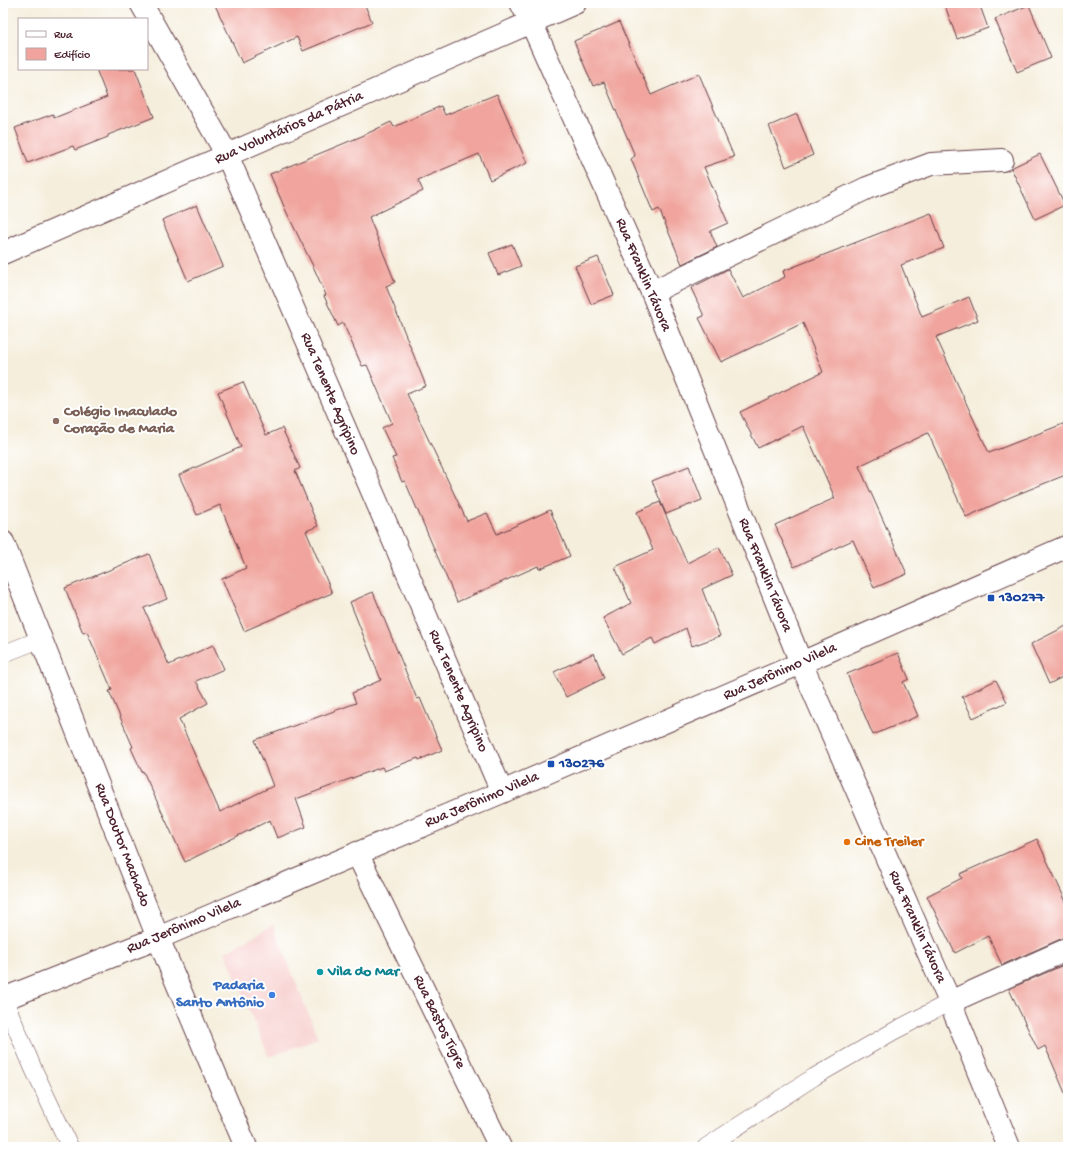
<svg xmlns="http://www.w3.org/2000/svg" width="1071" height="1150" font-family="'Gochi Hand',sans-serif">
	<rect width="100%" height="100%" fill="#fff"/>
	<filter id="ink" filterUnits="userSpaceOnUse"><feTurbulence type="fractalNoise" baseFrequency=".025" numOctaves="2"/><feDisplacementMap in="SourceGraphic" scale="8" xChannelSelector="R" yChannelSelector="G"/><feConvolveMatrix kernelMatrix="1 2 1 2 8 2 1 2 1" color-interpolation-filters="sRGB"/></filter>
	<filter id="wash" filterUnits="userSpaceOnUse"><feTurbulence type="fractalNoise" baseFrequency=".012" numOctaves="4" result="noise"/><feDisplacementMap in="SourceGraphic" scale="16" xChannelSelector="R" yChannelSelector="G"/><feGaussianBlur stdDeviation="0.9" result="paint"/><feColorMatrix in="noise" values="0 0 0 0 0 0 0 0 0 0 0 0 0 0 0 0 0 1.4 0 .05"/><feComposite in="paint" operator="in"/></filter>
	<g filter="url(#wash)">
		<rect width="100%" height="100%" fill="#f5eedc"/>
		<path fill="#f7d0cf" d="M273,925L318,1038L269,1057L225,952Z"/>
		<g id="blocks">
			<g fill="#f0a49d">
				<path d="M214,3H364L372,22L303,51L297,37L242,63Z"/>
				<path d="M944,3H979L988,28L957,39Z"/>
				<path d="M1029,5L1051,58L1017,72L995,19Z"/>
				<path d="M619,22L651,95L699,74L734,157L704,167L728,223L710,231L717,247L682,264L659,209L653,212L631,159L635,156L604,82L593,86L574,41Z"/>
				<path d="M96,69H135L154,117L108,135V137L75,150L73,146L28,163L15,128L53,114L54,118L107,97Z"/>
				<path d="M497,94L527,163L490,180L479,154L418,180L423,191L369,217L395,282L386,286L426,386L407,394L467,521L487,513L497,534L550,510L570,556L539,569L538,566L457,602L405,481L402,482L392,458L396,457L382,428L392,423L367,365L362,366L343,323L338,326L324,296L326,295L312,264L286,211L270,174L362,136L391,122L394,127L441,106L445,115Z"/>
				<path d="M797,114L813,155L786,167L769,126Z"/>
				<path d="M1040,154L1065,205L1035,219L1011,168Z"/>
				<path d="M197,205L223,266L188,281L162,220Z"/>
				<path d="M931,213L944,248L901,265L922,317L969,297L978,320L936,337L989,453L1068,422V474L1013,496L966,517L928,433L859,466L907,574L874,588L853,540L794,567L775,525L835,498L803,426L758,448L740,412L823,372L803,323L721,362L699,318L704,316L691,288L728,269L743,298L785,277L783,271Z"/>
				<path d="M512,244L521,266L498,275L489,253Z"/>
				<path d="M598,257L614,295L591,304L575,266Z"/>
				<path d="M243,382L266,435L282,428L300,468L295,471L318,526L306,531L332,593L244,631L222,579L246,568L220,505L197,515L179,475L241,447L218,392Z"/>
				<path d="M689,466L702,500L666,514L652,481Z"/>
				<path d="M660,502L687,563L719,547L732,575L702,589L720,636L692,646L686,628L655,644L652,638L622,654L603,618L631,603L615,567L653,550L637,512Z"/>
				<path d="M149,554L167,599L144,608L169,665L213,645L224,669L196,681L208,703L179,719L220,812L273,786L255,740L356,703L352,693L381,680L350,602L373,592L417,699L420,698L442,750L419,760L418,758L384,771L382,767L296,799L306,827L277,838L270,820L185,862L143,771L142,772L131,748L133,747L109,691L112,690L87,632L83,633L65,588Z"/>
				<path d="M1068,625V674L1049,684L1031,644Z"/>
				<path d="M594,653L604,678L566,697L554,672Z"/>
				<path d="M898,653L909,679L903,682L918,716L873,735L847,674Z"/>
				<path d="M996,680L1007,702L973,718L962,697Z"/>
				<path d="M1037,839L1068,906V937L1063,938L1002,965L988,936L955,953L927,896L962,878L960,874Z"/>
				<path d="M1068,963V1100L1045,1046L1038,1050L1009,989Z"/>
			</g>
		</g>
	</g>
	<g filter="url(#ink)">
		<use href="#blocks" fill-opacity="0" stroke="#643e46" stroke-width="1"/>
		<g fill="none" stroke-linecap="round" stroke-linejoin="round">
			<defs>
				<g id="service">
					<path d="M3,654L41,639"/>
					<path d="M4,999L33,1068L70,1147"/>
					<path d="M706,1147L814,1077L894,1031L950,1002"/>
				</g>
				<g id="minor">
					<path d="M141,3L227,155L502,792"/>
					<path d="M521,3L531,22L652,292L801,663L950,1002L1009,1147"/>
					<path d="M3,253L575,3"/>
					<path d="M652,292L867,188L931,164L1002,160"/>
					<path d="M357,853L500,1147"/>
					<path d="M158,938L246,1147"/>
					<path d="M950,1002L1068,949"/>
				</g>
				<path id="tertiary" d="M3,542L158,938"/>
				<path id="secondary" d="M3,999L158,938L502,792L801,663L1068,546"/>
			</defs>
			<use href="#service" stroke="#643e46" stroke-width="18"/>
			<use href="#minor" stroke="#643e46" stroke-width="24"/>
			<use href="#tertiary" stroke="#643e46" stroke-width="24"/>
			<use href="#secondary" stroke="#643e46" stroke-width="24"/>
			<use href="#service" stroke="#fff" stroke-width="17"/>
			<use href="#minor" stroke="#fff" stroke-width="22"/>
			<use href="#tertiary" stroke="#fff" stroke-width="22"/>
			<use href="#secondary" stroke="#fff" stroke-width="22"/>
		</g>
	</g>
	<circle fill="#8d6e63" stroke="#fff" stroke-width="1.5" cx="56" cy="421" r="4"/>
	<g fill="#1a4fb4" stroke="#fff" stroke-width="1.5">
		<rect x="987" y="594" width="8" height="8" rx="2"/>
		<rect x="547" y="760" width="8" height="8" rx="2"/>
	</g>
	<circle fill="#e8710a" stroke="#fff" stroke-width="1.5" cx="847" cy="842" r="4"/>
	<circle fill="#0f9aa8" stroke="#fff" stroke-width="1.5" cx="320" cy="972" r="4"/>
	<circle fill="#3f7fe0" stroke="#fff" stroke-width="1.5" cx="272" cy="995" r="4"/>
	<g text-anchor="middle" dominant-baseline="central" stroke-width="4" stroke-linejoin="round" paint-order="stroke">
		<g font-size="15" fill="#4a1f2b" stroke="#fff">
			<text transform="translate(289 128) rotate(-24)">Rua Voluntários da Pátria</text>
			<text transform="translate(643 275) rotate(67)">Rua Franklin Távora</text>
			<text transform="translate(330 394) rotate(67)">Rua Tenente Agripino</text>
			<text transform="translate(765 575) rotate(68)">Rua Franklin Távora</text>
			<text transform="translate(780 672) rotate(-24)">Rua Jerônimo Vilela</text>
			<text transform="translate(458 691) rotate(67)">Rua Tenente Agripino</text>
			<text transform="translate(482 800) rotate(-23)">Rua Jerônimo Vilela</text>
			<text transform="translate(122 845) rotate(69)">Rua Doutor Machado</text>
			<text transform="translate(184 926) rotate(-23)">Rua Jerônimo Vilela</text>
			<text transform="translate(917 927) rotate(66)">Rua Franklin Távora</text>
			<text transform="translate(439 1022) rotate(64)">Rua Bastos Tigre</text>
		</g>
		<g font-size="15" font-weight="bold" fill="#785e54" stroke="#fff" text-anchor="start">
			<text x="64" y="412">Colégio Imaculado<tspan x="64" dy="17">Coração de Maria</tspan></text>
		</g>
		<g font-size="15" font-weight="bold" fill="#164399" stroke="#fff" text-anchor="start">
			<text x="999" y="598">130277</text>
			<text x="559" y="764">130276</text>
		</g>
		<g font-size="15" font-weight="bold" fill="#c56008" stroke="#fff" text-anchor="start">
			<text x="855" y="842">Cine Treiler</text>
		</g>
		<g font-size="15" font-weight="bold" fill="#0d838f" stroke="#fff" text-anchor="start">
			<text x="328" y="972">Vila do Mar</text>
		</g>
		<g font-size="15" font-weight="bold" fill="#366cbe" stroke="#fff" text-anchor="end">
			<text x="264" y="986">Padaria<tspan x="264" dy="17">Santo Antônio</tspan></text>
		</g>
	</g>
	<rect width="1071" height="1150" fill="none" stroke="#fff" stroke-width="16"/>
	<rect x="18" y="18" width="130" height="52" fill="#ffffff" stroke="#b7a5aa"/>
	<rect x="26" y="31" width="20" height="6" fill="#ffffff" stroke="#b7a5aa"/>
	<text x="54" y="38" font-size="12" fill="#4a1f2b">Rua</text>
	<rect x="26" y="48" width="20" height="12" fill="#f0a49d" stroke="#b7a5aa"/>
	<text x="54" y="58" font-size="12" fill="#4a1f2b">Edifício</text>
</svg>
